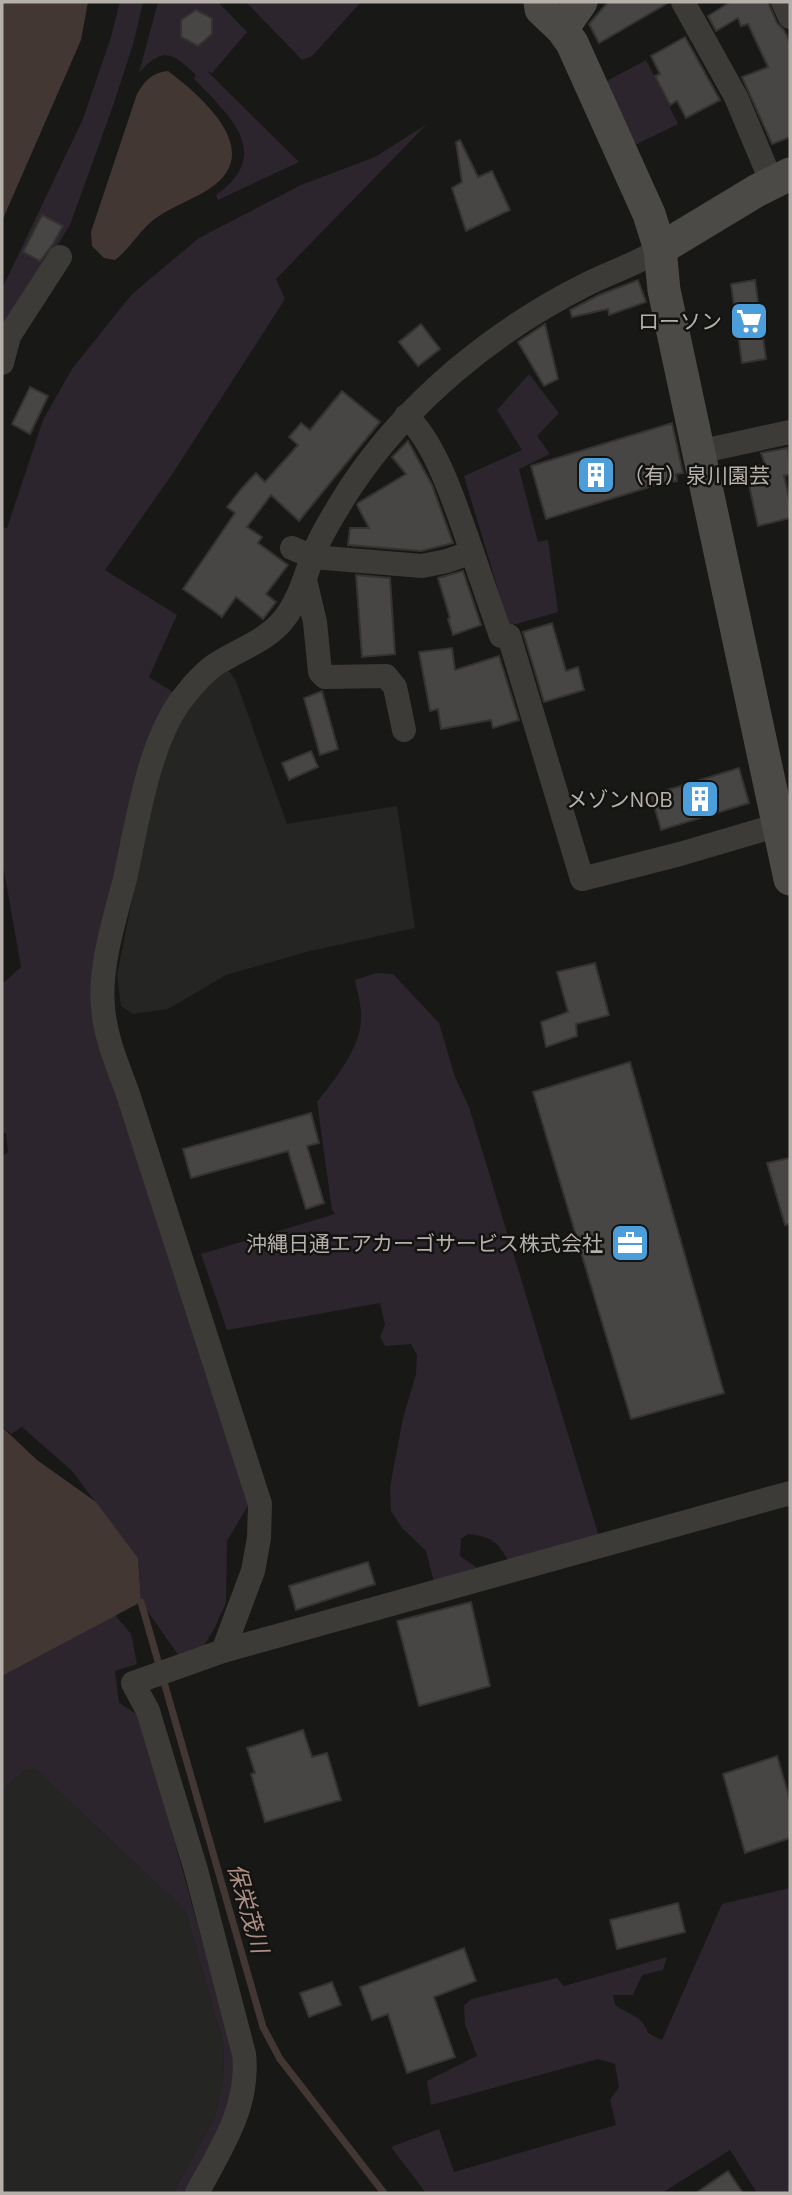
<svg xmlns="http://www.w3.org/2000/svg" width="792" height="2195" font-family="'IBM Plex Sans','Noto Sans JP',sans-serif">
	<rect width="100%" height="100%" fill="#181817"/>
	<g fill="#252523">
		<path d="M229,671L236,681L287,824L397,806L415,928L310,951L226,975L168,1009L133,1014L121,1006L117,975L150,811L166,753L182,715L208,683Z"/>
		<path d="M35,1769L185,1910L224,2046L223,2082L214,2119L173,2193H2V1790L24,1771Z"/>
	</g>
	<g fill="#2c252d">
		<path d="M120,2H143L134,41L114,103L70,225L2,335V289L83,119L111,37Z"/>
		<path d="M158,2H218L247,32L212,73L207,71L299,162L218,200L216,195C275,154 228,114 194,79L196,75C173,52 162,46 139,73Z"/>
		<path d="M246,2H361L312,56L302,60Z"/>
		<path d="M646,60L678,124L635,145L605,82Z"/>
		<path d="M427,124L276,279L285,299L173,473L105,570L177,615L149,677L173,692L99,965L253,1497L227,1541L226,1603L214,1629L201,1650L179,1656L141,1602L138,1558L72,1471L22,1427L11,1434L2,1426V1156L8,1152L6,1133H2V984L21,967L2,859V527L7,528L43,420L72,369L132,294L199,238L301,185L375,157Z"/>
		<path d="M529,374L559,413L537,436L550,454L519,469L538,542L548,540L558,612L509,626L464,476L522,450L497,410Z"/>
		<path d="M377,973L393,974L439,1023L455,1077L469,1107L600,1540L511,1565C497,1542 495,1537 468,1534L461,1539L460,1556L476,1567L475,1572L434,1582L426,1551L402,1528L391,1511L390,1487L403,1418L416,1374L417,1355L411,1344L385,1346L380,1337L385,1325L380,1303L227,1330L201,1254L335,1214L332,1210L317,1102C334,1081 361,1047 361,1019C362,1007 357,992 355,980Z"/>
		<path d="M115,1615L131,1634L137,1664L115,1671L119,1703L140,1716L232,2050L234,2078L232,2096L189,2193H173L214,2119L223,2082L224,2046L185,1910L35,1769L24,1771L2,1790V1676Z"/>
		<path d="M790,1888V2193H757L730,2150L662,2193H426L391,2147L439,2129L454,2172L616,2125L610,2100L619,2087L615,2064L598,2059L431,2105L427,2081L477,2056L465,2024L464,2006L471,1999L557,1978L564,1986L667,1957L663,1970L642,1975L633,1995H613L615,2005C629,2015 643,2016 648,2033L662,2040L722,1904Z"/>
	</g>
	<g fill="#423733">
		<path d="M2,2H88L81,40L2,221Z"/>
		<path d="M168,71C201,96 267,152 209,189C192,200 173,206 156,218C140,229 131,248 115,260L104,258L92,246L91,232L137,94C146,80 151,73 168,71Z"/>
		<path d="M2,1427L37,1460L96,1502L138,1558L141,1602L2,1676Z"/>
	</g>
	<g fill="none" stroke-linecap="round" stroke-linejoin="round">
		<path stroke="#423733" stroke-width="7" d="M141,1602L263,2027L280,2059L384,2193"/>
	</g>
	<g fill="#484644" stroke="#343331" stroke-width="2">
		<path d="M608,2H668V3L599,43L589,24Z"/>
		<path d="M730,2H768L777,23L784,30L790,42V137L772,144L742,77L768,67L748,24L741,26L738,18L716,31L708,16Z"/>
		<path d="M196,10L212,18V34L198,46L181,37V20Z"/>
		<path d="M685,37L720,100L686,118L677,101L670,105L655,76L660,74L651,56Z"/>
		<path d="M460,140L478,177L492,171L510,210L466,231L452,188L462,182L456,142Z"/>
		<path d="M42,215L63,226L53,244L40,261L23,252Z"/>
		<path d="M638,280L646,302L609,315L608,309L572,317L570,310L599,295Z"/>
		<path d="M755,280L766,359L742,363L731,284Z"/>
		<path d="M421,324L440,349L418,366L399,342Z"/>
		<path d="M545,324L558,379L544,386L518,342Z"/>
		<path d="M30,387L48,396L30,434L12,424Z"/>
		<path d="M342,391L380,422L299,521L271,495L247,527L262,537L258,543L288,565L266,594L276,602L263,619L236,597L222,617L183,589L235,513L227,507L242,488L256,473L265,482L298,445L289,437L301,423L310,430Z"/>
		<path d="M672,423L683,473L676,474L677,481L659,484L546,519L531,466Z"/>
		<path d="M408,441L432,485L453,543L421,551L348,545L350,528H369L357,505L358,503L406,474L392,457Z"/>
		<path d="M788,448L790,474L784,476L790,502V518L758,526L745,467L765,464L761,453Z"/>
		<path d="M463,571L481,625L453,635L448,619L450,618L438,578Z"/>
		<path d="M356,575L390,578L395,654L362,657Z"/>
		<path d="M552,623L566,671L578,667L584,690L544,702L523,632Z"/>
		<path d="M452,648L455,670L499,656L519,720L493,728L491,720L441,729L438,709L430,711L419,652Z"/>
		<path d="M322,691L338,749L320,755L304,698Z"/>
		<path d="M311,751L318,767L289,780L282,763Z"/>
		<path d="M739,768L749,803L661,830L651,795Z"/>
		<path d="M595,963L609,1015L576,1024L577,1036L546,1047L541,1022L568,1012L557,972Z"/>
		<path d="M630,1062L724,1393L631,1419L533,1092Z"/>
		<path d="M311,1113L319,1143L307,1146L324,1203L306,1209L288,1151L191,1178L183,1149Z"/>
		<path d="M790,1158V1224L785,1225L767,1163Z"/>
		<path d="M368,1562L375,1584L296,1610L289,1586Z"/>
		<path d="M471,1602L490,1686L419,1706L397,1621Z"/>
		<path d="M303,1730L312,1757L327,1753L341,1800L265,1822L251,1774L255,1773L247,1748Z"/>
		<path d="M777,1756L790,1800V1838L745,1853L723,1774Z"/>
		<path d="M678,1903L685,1932L617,1949L610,1920Z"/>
		<path d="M464,1948L476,1981L434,1997L455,2057L407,2073L388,2014L372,2020L360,1987Z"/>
		<path d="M332,1982L341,2005L309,2017L300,1993Z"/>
		<path d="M728,2171L743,2193H696Z"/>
	</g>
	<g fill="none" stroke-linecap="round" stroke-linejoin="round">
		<g stroke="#3d3b38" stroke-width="24">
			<path d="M683,2L736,97L772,183"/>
			<path d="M783,2L790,17"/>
			<path d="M2,363L9,336L60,257"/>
			<path d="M406,416C437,443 458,513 472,552"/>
			<path d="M698,452L790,432"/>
			<path d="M292,548L313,557L422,566L447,561L472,552L501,636H509L582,879L680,854L778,825"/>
			<path d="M305,580L315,622L320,672L325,677L386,676L395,687L404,730"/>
			<path d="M223,1651L253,1571L259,1538L260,1504L127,1091C117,1064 105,1036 103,1007C99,967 115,918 125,879C137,824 149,737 186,694C193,685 203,674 212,667C236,650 266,642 284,619C300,599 306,573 315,550C324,529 338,507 350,488C408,401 493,331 587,284C611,272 637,264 660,249"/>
			<path d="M197,2193C221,2148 250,2106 244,2054L196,1870L148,1711L133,1683L223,1651L790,1493"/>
		</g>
		<g stroke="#4c4a46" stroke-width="33">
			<path d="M540,2L541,9L562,29"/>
			<path d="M581,2L562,29L572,43L649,214L660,249L664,290L790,879"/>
			<path d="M660,249L756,191L790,174"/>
		</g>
	</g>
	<defs>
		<symbol id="supermarket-square" viewBox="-11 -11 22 22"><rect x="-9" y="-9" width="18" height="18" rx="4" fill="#4c9edb" stroke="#131312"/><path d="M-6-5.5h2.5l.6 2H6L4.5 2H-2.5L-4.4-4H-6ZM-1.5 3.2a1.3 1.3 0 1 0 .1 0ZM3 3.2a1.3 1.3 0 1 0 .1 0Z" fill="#fff"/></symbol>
		<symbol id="building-square" viewBox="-11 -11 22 22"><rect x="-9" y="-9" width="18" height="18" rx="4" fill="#4c9edb" stroke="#131312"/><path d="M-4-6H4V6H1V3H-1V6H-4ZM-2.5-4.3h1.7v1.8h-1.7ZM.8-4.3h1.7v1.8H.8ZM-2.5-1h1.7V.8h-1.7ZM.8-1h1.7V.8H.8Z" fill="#fff"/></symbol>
		<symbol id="office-square" viewBox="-11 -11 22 22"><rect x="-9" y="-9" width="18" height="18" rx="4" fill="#4c9edb" stroke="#131312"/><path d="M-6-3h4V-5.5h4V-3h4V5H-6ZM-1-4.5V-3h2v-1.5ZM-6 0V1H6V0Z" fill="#fff"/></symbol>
	</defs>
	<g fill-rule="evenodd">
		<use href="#supermarket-square" x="727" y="299" width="44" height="44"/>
		<use href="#building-square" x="574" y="453" width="44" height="44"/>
		<use href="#building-square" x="678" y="777" width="44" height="44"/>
		<use href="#office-square" x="608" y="1221" width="44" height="44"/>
	</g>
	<g text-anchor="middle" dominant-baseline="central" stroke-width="5" stroke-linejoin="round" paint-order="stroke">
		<g font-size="21" fill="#b6b0aa" stroke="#131312" text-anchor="end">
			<text x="722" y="321">ローソン</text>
			<text x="623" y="475" text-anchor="start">（有）泉川園芸</text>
			<text x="673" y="799">メゾンNOB</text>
			<text x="603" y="1243">沖縄日通エアカーゴサービス株式会社</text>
		</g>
		<g font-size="23" font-style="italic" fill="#ad8f86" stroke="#131312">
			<text transform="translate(249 1908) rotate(74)">保栄茂川</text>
		</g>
	</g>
	<rect width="792" height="2195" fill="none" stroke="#b6b0aa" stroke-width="7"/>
</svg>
